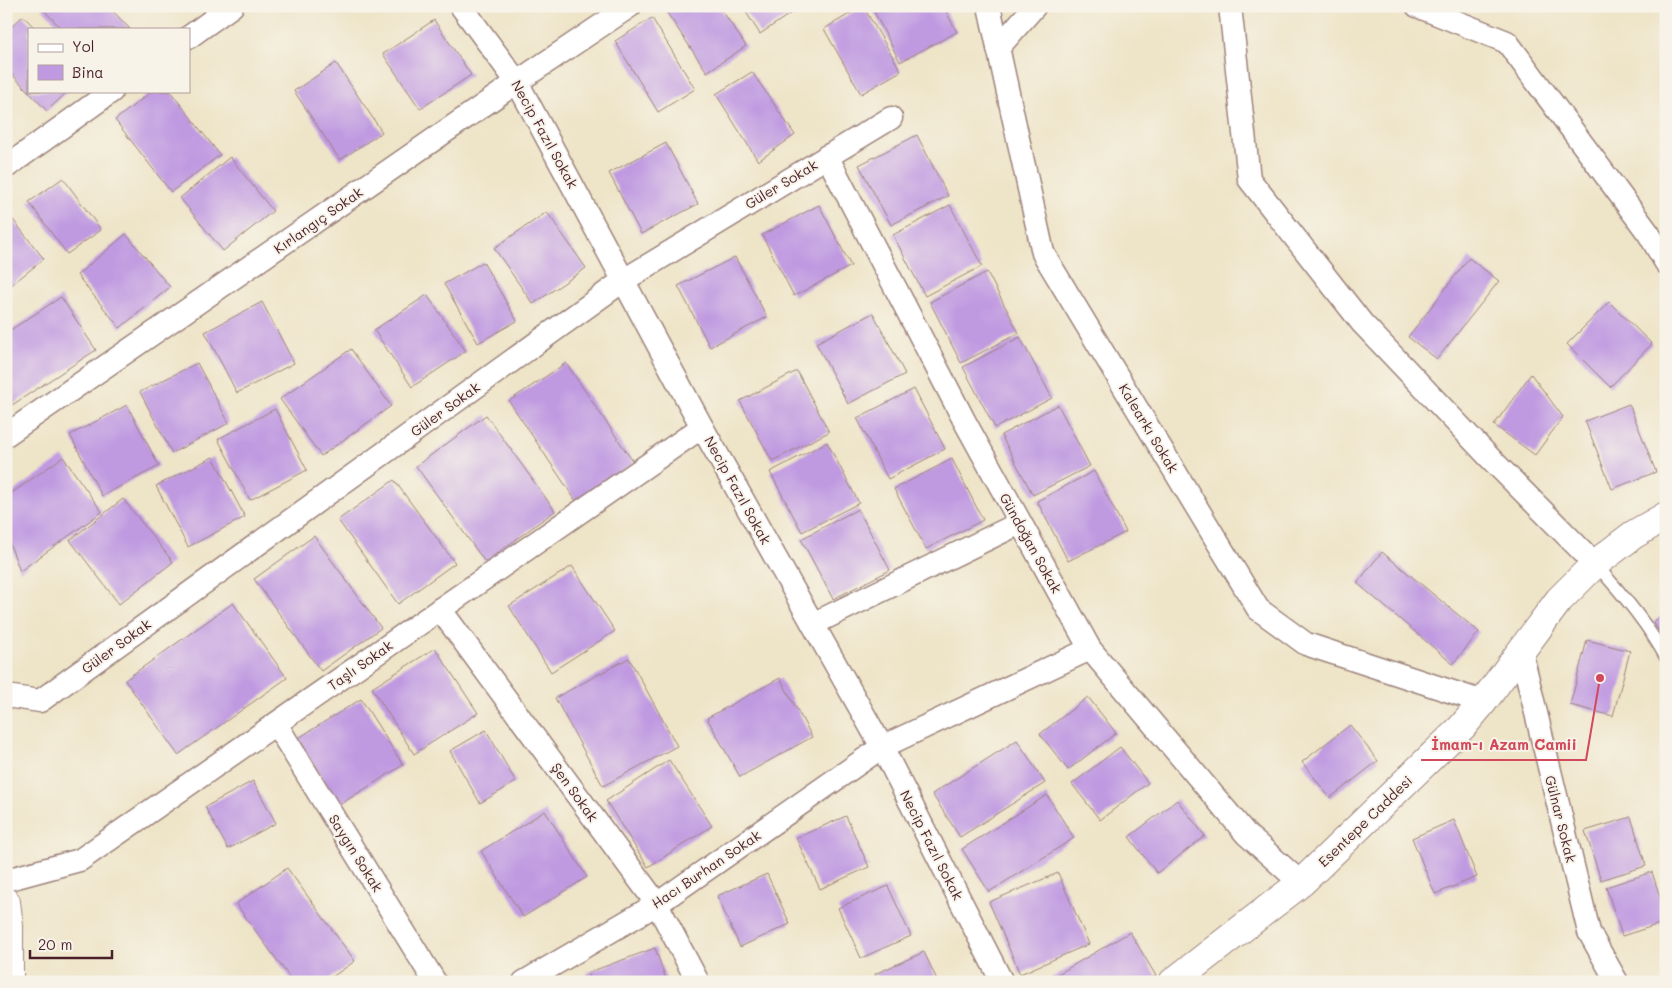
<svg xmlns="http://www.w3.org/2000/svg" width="1672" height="988" font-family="Mali,sans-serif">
	<rect width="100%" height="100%" fill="#f7f3e8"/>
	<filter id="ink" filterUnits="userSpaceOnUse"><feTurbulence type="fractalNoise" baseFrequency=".02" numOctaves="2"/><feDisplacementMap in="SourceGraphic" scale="10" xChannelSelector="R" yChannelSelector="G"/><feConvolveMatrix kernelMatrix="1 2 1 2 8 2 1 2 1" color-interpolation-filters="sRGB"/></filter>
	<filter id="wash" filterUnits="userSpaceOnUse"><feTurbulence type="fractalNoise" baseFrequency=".0096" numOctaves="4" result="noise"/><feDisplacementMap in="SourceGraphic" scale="20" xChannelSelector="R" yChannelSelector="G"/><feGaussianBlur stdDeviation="1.12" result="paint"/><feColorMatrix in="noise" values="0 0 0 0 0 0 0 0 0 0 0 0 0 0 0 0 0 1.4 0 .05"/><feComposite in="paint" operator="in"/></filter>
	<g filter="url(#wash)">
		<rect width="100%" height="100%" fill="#eee4c8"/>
		<g id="blocks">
			<g fill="#c09ae1">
				<path d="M40,6H108L130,29H62Z"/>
				<path d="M671,6H719L746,46L707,72L665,10Z"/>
				<path d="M742,6H799L800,7L760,34Z"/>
				<path d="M863,6L901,71L861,94L824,29Z"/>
				<path d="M871,6H943L957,32L900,62Z"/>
				<path d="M23,16L36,29H29V91H68L47,111L6,68V32Z"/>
				<path d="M652,18L695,89L658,112L615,41Z"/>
				<path d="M434,20L471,75L420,109L383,54Z"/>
				<path d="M336,63L382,132L340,160L294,91Z"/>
				<path d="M752,72L795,135L758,161L716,94Z"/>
				<path d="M152,91H170L220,155L171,192L115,120Z"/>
				<path d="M917,135L948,196L891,225L859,165Z"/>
				<path d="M666,143L698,204L641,234L609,173Z"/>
				<path d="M230,157L273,211L223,251L180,198Z"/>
				<path d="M63,178L101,230L67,254L29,202Z"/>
				<path d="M819,205L851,266L794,296L762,235Z"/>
				<path d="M950,205L982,266L925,296L893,235Z"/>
				<path d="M6,211L44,259L6,289Z"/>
				<path d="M547,212L586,268L533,304L494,248Z"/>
				<path d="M126,234L170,287L120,328L77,275Z"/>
				<path d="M735,257L767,317L710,347L678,286Z"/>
				<path d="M1469,258L1499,281L1437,359L1408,337Z"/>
				<path d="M483,262L517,321L478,343L444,284Z"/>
				<path d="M987,272L1019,333L961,363L930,302Z"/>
				<path d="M427,295L466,351L412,387L374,330Z"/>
				<path d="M61,297L96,350L6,409V333Z"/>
				<path d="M262,302L294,363L237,393L205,332Z"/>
				<path d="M1609,302L1652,344L1610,387L1567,344Z"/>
				<path d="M873,313L905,374L848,404L816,343Z"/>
				<path d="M1020,337L1052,398L995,428L963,367Z"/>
				<path d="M351,349L391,406L321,456L280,399Z"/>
				<path d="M197,363L229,423L172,453L140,392Z"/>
				<path d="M566,363L634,463L576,501L509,401Z"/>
				<path d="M797,371L829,432L772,461L740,401Z"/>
				<path d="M1531,374L1563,417L1535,455L1494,425Z"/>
				<path d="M914,389L945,449L888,479L857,418Z"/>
				<path d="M1629,404L1656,472L1612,489L1585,421Z"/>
				<path d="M127,405L159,466L102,496L70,435Z"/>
				<path d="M1058,405L1090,466L1033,495L1001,435Z"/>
				<path d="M275,409L307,470L250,500L218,439Z"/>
				<path d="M486,415L555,511L485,562L416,466Z"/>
				<path d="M827,442L859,503L802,532L770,472Z"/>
				<path d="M63,457L102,512L20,571L6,534V497Z"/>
				<path d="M213,457L245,517L188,547L156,486Z"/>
				<path d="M952,459L983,520L926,549L894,489Z"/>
				<path d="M1094,471L1126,532L1068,561L1037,501Z"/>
				<path d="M394,480L455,563L398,604L338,520Z"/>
				<path d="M123,499L173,562L119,604L70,540Z"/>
				<path d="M858,509L890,570L833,599L801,539Z"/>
				<path d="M314,536L381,628L321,671L254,579Z"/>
				<path d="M1382,552L1479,632L1453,664L1357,583Z"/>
				<path d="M572,566L615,631L551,672L509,606Z"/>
				<path d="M233,603L287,678L178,755L125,680Z"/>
				<path d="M1666,613V641L1653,622Z"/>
				<path d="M1587,640L1630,651L1613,716L1570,705Z"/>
				<path d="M435,648L478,713L414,754L372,688Z"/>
				<path d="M629,658L677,746L603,786L555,698Z"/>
				<path d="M780,678L812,737L740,777L707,718Z"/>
				<path d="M1088,697L1116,733L1068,770L1040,734Z"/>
				<path d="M361,699L403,765L339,805L297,739Z"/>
				<path d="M1350,725L1378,761L1330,798L1302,762Z"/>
				<path d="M486,730L516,782L480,803L450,751Z"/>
				<path d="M1017,740L1045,783L960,837L932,794Z"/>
				<path d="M1120,747L1148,783L1100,820L1072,784Z"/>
				<path d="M669,760L712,826L648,867L606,801Z"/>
				<path d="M253,781L276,823L228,849L205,807Z"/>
				<path d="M1047,795L1074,838L989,892L962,849Z"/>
				<path d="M1177,800L1205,836L1157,873L1129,837Z"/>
				<path d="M545,811L587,877L523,917L481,851Z"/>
				<path d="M846,816L869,867L820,889L796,838Z"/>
				<path d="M1631,817L1646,866L1601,880L1585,831Z"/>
				<path d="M1454,820L1477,877L1435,894L1412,838Z"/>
				<path d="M287,868L355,961L325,982H293L236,904Z"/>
				<path d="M1652,872L1666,916V922L1622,936L1606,887Z"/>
				<path d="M1058,873L1089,944L1020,974L989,902Z"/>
				<path d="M767,874L790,924L740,947L717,896Z"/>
				<path d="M888,886L911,936L861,958L838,908Z"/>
				<path d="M1130,932L1156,976L1146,982H1049L1048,980Z"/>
				<path d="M655,948L667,982H591L587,973Z"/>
				<path d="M924,952L938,982H878L875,974Z"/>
			</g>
		</g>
	</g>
	<g filter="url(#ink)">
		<use href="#blocks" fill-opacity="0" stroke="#9c827a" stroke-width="1"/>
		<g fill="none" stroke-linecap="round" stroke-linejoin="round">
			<defs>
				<path id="service" d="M1595,564C1622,593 1647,623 1666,658"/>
				<g id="minor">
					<path d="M461,6L517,82L702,427L882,747L1002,982"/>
					<path d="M989,6L1043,253L1258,609L1306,644L1483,702"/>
					<path d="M1230,6L1249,179L1362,323L1490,458L1595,564"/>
					<path d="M1417,6L1507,42L1649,234L1666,263"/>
					<path d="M189,37L232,6"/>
					<path d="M998,48L1035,6"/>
					<path d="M827,156L965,422L1090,649L1246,834L1301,883"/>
					<path d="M6,167L112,91"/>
					<path d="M6,435L517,82L630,6"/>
					<path d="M440,609L657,904L698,982"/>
					<path d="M813,624L1020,523"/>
					<path d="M1521,651L1589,932L1617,982"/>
					<path d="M6,696L40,701L624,280L891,118"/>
					<path d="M276,724L435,982"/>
					<path d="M6,880L80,860L702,427"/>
					<path d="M524,982L657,904L882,747L1090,649"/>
				</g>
				<path id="tertiary" d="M1173,982L1301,883L1462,727L1483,702L1559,600L1595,564L1633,535L1666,516"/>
				<path id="trunk" d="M6,902L9,926V982"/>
			</defs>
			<use href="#service" stroke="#9c827a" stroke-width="14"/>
			<use href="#minor" stroke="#9c827a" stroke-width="25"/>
			<use href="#tertiary" stroke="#9c827a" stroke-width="30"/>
			<use href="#trunk" stroke="#9c827a" stroke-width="30"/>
			<use href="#service" stroke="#fff" stroke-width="11"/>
			<use href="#minor" stroke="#fff" stroke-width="22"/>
			<use href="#tertiary" stroke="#fff" stroke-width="28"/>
			<use href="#trunk" stroke="#fff" stroke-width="28"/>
		</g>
	</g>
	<g text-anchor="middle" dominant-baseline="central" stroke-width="4" stroke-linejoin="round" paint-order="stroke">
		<g font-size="14" fill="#4a1f2b" stroke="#f7f3e8">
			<text transform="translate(545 134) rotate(61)">Necip Fazıl Sokak</text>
			<text transform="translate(781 184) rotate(-31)">Güler Sokak</text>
			<text transform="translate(318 220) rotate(-35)">Kırlangıç Sokak</text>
			<text transform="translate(445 409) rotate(-36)">Güler Sokak</text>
			<text transform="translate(1149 428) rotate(59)">Kalearkı Sokak</text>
			<text transform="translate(738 490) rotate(61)">Necip Fazıl Sokak</text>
			<text transform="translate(1031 543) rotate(61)">Gündoğan Sokak</text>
			<text transform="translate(116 646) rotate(-36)">Güler Sokak</text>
			<text transform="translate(360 665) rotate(-35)">Taşlı Sokak</text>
			<text transform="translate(575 792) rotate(54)">Şen Sokak</text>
			<text transform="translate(1561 819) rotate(76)">Gülnar Sokak</text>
			<text transform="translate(1365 821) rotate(-44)">Esentepe Caddesi</text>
			<text transform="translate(932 845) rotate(63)">Necip Fazıl Sokak</text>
			<text transform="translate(356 853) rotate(58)">Saygın Sokak</text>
			<text transform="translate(706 869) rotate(-34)">Hacı Burhan Sokak</text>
		</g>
	</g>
	<path fill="none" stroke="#d1495b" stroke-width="2" d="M1600 678L1586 760H1421"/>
	<circle fill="#d1495b" stroke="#f7f3e8" stroke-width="2" cx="1600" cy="678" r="5"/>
	<g font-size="15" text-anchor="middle" font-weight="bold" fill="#d1495b" stroke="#f7f3e8" stroke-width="4" stroke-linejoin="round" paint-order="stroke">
		<text x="1504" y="750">İmam-ı Azam Camii</text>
	</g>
	<rect width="1672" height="988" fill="none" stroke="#f7f3e8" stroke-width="25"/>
	<rect x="28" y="28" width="162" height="65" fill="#f7f3e8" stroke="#b29e9c"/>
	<rect x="38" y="44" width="25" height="8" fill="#ffffff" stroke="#b29e9c"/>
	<text x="72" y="52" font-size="15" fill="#4a1f2b">Yol</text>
	<rect x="38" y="65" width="25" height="15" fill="#c09ae1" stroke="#b29e9c"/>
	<text x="72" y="78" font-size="15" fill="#4a1f2b">Bina</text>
	<path d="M30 950v8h82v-8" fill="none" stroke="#4a1f2b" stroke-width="2.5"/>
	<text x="38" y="950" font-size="15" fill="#4a1f2b" stroke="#f7f3e8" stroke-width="4" paint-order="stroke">20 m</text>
</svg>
